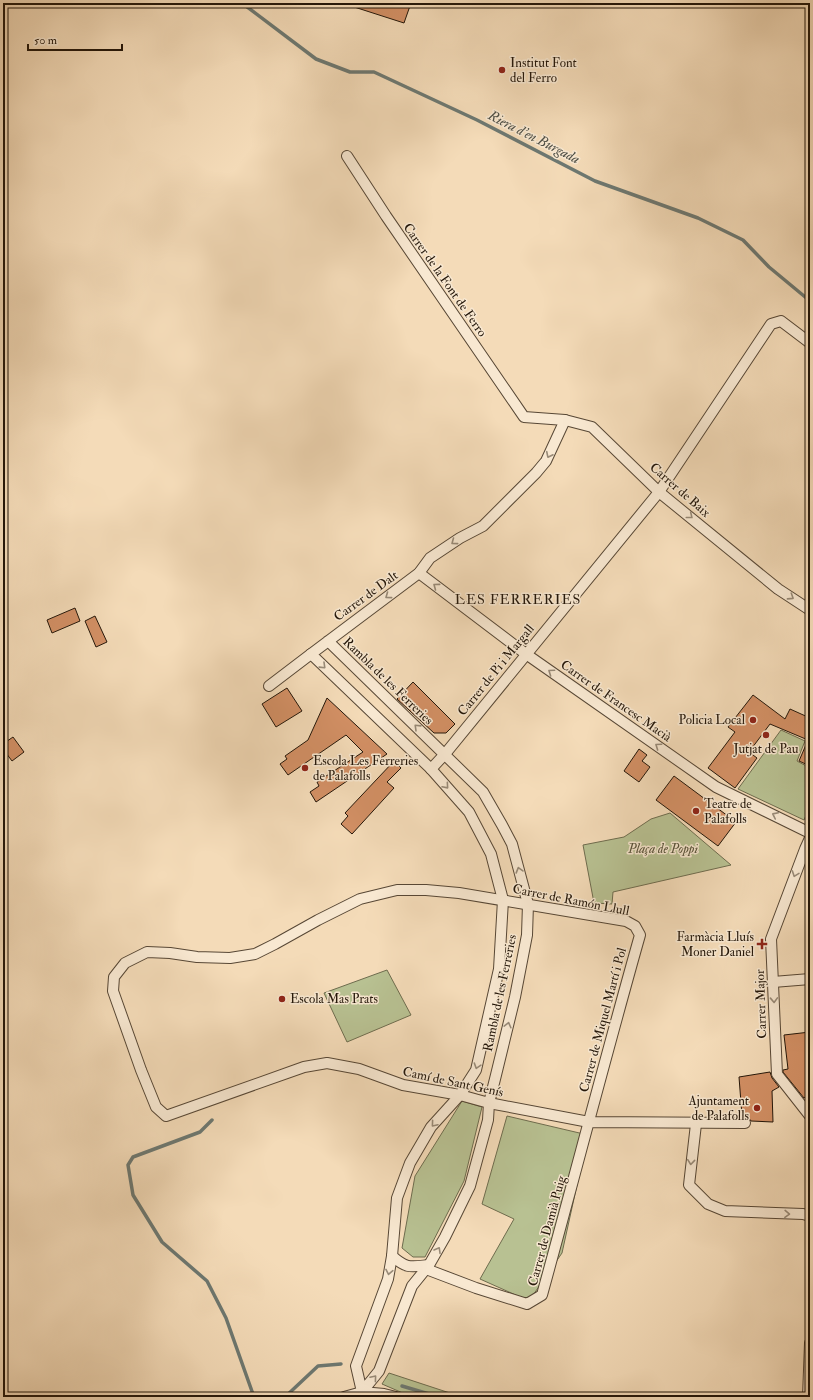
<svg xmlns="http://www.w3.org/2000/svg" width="813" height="1400" font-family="'IM FELL Double Pica',serif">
	<rect width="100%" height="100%" fill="#f4dbb8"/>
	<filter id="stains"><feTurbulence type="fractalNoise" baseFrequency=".005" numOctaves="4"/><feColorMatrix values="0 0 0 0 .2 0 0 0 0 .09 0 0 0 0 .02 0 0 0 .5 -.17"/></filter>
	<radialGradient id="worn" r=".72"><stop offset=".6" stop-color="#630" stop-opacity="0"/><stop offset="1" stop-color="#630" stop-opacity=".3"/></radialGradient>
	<g fill="#b8c192" stroke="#6e6c4e">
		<path d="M781,730L805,741L797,761L810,768V806L804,820L738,789Z"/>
		<path d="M670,813L731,865L613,892L612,904L594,903L583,845L624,837L651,819Z"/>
		<path d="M387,970L411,1015L347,1042L324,993Z"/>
		<path d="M462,1101L482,1107L464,1181L425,1257H413L402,1248L415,1176Z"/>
		<path d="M507,1116L588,1135L562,1253L529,1301L480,1279L514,1219L482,1204Z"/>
		<path d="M389,1373L462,1397H412L382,1384Z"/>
	</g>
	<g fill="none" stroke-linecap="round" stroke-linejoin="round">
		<g stroke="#6d7871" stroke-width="3.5">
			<path d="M242,3L316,59L350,72H374L477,120L595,181L698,218L743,240L769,267L810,301"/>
			<path d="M212,1120L200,1132L133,1157L128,1165L133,1195L162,1242L207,1281L226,1318L254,1397"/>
			<path d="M402,1386L439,1397"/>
			<path d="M285,1397L318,1366L341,1364"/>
		</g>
	</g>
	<g fill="#d39065" stroke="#231609">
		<path d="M348,3H411L404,23L348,5Z"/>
		<path d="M75,608L80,621L52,633L47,620Z"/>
		<path d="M95,616L107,642L96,647L85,621Z"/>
		<path d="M413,682L455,724L446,733H434L397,699Z"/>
		<path d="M287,688L302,711L276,727L262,704Z"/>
		<path d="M753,695L785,719L790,709L810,718V766L799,761L808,740L770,724L749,752L757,758L735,788L708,768L735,732L728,727Z"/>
		<path d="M327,698L387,754L316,802L310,792L319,786L317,782L363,752L346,735L288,775L280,764L287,759L285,756L308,740Z"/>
		<path d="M13,737L24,752L12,761L3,749V744Z"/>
		<path d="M639,749L647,755L642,761L650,767L639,782L624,771Z"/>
		<path d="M394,761L401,768L387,782L394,788L352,834L341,824L348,816L345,813Z"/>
		<path d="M674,776L736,822L718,846L656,800Z"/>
		<path d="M810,1032V1093L804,1098L783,1072V1070L788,1069L784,1035Z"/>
		<path d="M770,1072L772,1078L779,1087L772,1091L773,1122L751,1121L748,1117L742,1116L739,1077Z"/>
	</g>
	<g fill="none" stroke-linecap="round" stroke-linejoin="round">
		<defs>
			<g id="street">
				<path d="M347,156L386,216L524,417L565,420L592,427L659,492L778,589L810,610"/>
				<path d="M419,573L526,654L716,787L810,833"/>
				<path d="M328,641L483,792L502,825L512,844L528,904L527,935L515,997L496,1075L489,1103L488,1120L470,1186L445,1237L429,1265L412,1286L379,1371L362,1392L356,1366L388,1279L392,1256L397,1198L410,1163L431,1127L460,1095L476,1070L499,969L503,900L491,854L469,812L431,769L311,654L419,573L430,558L460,538L483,526L536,473L546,461L565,420"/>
				<path d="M269,686L311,654"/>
				<path d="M431,769L445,754L659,492L771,324L781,321L810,343"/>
				<path d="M810,838L805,849L771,939L777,1074L810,1116"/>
				<path d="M773,982L810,979"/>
				<path d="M696,1124L689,1185L708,1204L725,1211L803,1214L810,1216"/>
				<path d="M392,1256C407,1269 410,1267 429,1265"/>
				<path d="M426,1269L476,1288L527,1304L542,1295C575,1175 606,1055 640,935L635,926L626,921L459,893L426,890H397L360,899L318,920L275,944L255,954L230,958L197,957L170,953L147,952L125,963L114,977L113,991L141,1070L156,1107L166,1116L304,1067L327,1063L359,1069L403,1085L460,1095L489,1103L589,1122L745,1123"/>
				<path d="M344,1397L362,1392L384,1394L396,1397"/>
				<path d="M808,1397L810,1343"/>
			</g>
		</defs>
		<use href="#street" stroke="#574735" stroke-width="12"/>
		<use href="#street" stroke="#f8e8d1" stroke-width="10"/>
	</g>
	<defs><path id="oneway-chevron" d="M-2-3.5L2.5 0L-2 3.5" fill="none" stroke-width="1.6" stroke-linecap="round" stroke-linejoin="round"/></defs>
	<g stroke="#988a77">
		<use href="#oneway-chevron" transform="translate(549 455) rotate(116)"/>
		<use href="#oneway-chevron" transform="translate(690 516) rotate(39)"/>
		<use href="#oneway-chevron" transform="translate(454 542) rotate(143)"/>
		<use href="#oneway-chevron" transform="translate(436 586) rotate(-143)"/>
		<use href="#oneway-chevron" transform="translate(388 596) rotate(144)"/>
		<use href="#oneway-chevron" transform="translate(791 597) rotate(33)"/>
		<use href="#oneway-chevron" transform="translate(323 666) rotate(44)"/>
		<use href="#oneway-chevron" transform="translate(551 672) rotate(-145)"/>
		<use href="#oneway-chevron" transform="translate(417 727) rotate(-136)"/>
		<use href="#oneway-chevron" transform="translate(658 746) rotate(-145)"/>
		<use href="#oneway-chevron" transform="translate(446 786) rotate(49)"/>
		<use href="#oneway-chevron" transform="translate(775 815) rotate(-154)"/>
		<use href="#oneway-chevron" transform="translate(519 870) rotate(-106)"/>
		<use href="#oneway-chevron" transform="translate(795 874) rotate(110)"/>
		<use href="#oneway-chevron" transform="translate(774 1000) rotate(88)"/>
		<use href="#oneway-chevron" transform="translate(508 1025) rotate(-76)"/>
		<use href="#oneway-chevron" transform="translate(477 1066) rotate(108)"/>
		<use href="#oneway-chevron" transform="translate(434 1124) rotate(130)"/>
		<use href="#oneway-chevron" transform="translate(691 1162) rotate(96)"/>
		<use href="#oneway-chevron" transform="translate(787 1214) rotate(2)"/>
		<use href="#oneway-chevron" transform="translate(438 1250) rotate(-60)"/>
		<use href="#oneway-chevron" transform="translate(389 1272) rotate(101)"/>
		<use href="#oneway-chevron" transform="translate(374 1378) rotate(-50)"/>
	</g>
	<g fill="#8f2418" stroke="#f8e8d1" stroke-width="1.5">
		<circle cx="502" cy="70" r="4"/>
		<circle cx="753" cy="720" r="4"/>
		<circle cx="766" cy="735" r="4"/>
		<circle cx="305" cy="768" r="4"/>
		<circle cx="696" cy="811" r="4"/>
		<path d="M760 938h4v4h4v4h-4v4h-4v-4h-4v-4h4z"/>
		<circle cx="282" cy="999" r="4"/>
		<circle cx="757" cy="1108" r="4"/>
	</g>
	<g text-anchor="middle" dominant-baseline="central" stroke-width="3" stroke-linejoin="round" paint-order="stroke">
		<g font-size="13" fill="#231609" stroke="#f8e8d1" text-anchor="start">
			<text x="510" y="63">Institut Font<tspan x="510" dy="15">del Ferro</tspan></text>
			<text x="745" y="720" text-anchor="end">Policia Local</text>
			<text x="766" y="749" text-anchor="middle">Jutjat de Pau</text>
			<text x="313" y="761">Escola Les Ferreries<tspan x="313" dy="15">de Palafolls</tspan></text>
			<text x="704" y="804">Teatre de<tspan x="704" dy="15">Palafolls</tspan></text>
			<text x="754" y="937" text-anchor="end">Farmàcia Lluís<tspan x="754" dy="15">Moner Daniel</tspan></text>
			<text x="290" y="999">Escola Mas Prats</text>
			<text x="749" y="1101" text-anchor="end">Ajuntament<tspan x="749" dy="15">de Palafolls</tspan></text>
		</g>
		<g font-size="13" fill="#231609" stroke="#f8e8d1">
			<text transform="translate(445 280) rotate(55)">Carrer de la Font de Ferro</text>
			<text transform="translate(680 490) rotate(41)">Carrer de Baix</text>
			<text transform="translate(366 596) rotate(-36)">Carrer de Dalt</text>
			<text transform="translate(496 670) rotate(-51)">Carrer de Pi i Margall</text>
			<text transform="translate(388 681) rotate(44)">Rambla de les Ferreries</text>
			<text transform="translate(616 701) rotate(35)">Carrer de Francesc Macià</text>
			<text transform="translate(571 900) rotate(11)">Carrer de Ramón Llull</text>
			<text transform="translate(500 993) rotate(-78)">Rambla de les Ferreries</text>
			<text transform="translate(761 1004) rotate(-92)">Carrer Major</text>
			<text transform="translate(603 1020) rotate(-75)">Carrer de Miquel Martí i Pol</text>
			<text transform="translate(453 1082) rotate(12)">Camí de Sant Genís</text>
			<text transform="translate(547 1231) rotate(-75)">Carrer de Damià Puig</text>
		</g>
		<g font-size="13" font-style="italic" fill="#575239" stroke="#f8e8d1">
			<text x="663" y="849">Plaça de Poppi</text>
		</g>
		<g font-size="14" font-style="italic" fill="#4e4f46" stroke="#f8e8d1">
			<text transform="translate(534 137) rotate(27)">Riera d'en Burgada</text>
		</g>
		<g font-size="14" letter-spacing="1" fill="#231609" stroke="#f8e8d1">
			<text x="518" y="599">LES FERRERIES</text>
		</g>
	</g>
	<rect width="813" height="1400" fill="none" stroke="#f4dbb8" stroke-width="16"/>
	<rect x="4" y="4" width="805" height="1392" fill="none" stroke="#231609" stroke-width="2"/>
	<rect x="8" y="8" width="797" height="1384" fill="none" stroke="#231609"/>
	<path d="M28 44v6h94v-6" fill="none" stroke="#231609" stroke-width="2"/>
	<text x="34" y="44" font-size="12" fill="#231609" stroke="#f8e8d1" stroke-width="3" paint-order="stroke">50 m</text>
	<rect width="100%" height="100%" filter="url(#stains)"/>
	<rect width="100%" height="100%" fill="url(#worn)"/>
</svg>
